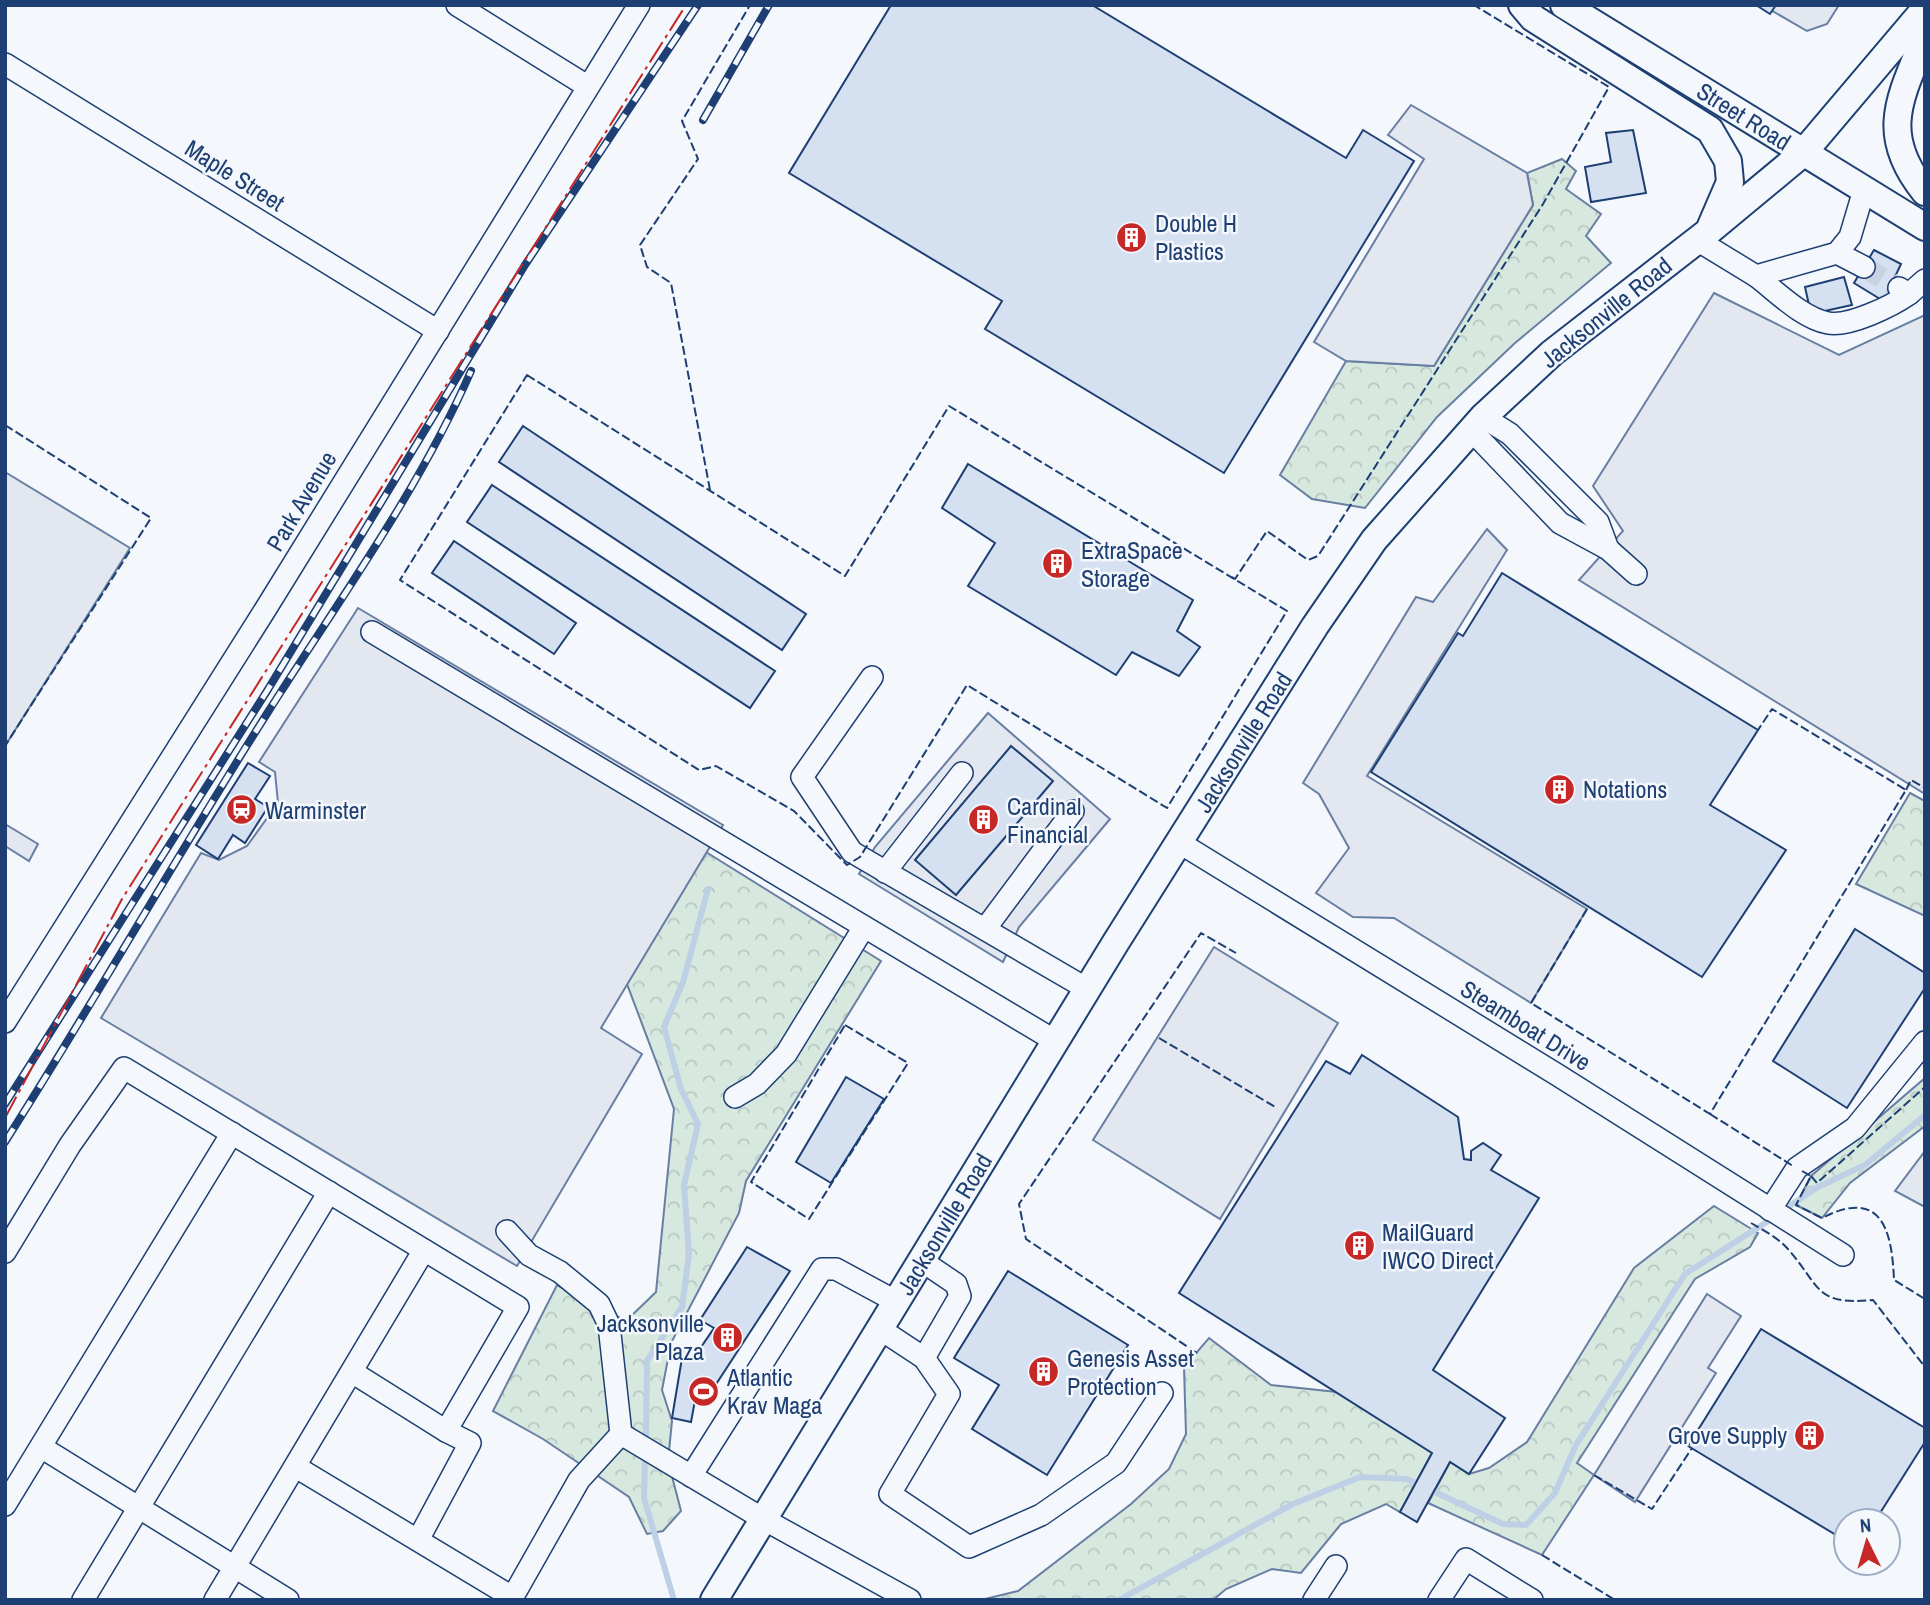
<svg xmlns="http://www.w3.org/2000/svg" width="1930" height="1605" font-family="'Archivo Narrow',sans-serif">
	<defs>
		<pattern id="forest-crowns" width="20" height="18" patternUnits="userSpaceOnUse" patternTransform="scale(1.75)"><rect width="20" height="18" fill="#d7e8df"/><path d="M2 6a3 3 0 1 1 6 0M12 15a3 3 0 1 1 6 0" fill="none" stroke="#b8c8c3"/></pattern>
	</defs>
	<rect width="100%" height="100%" fill="#f4f7fb"/>
	<g fill="url(#forest-crowns)" stroke="#687fa3" stroke-width="2">
		<path d="M1562,159L1576,171L1566,189L1601,214L1586,236L1611,263L1515,343L1437,417L1365,508L1312,499L1280,475L1346,361L1434,366L1533,205L1527,173Z"/>
		<path d="M1910,793L1925,801V916L1856,884Z"/>
		<path d="M706,852L881,961L746,1181L739,1213L671,1343L662,1390L672,1421L668,1461L681,1511L663,1531L647,1534L629,1497L543,1439L493,1411L557,1285L626,1321L656,1292L674,1109L627,984Z"/>
		<path d="M1925,1078V1126L1850,1183L1822,1218L1796,1205L1811,1176Z"/>
		<path d="M1714,1206L1758,1233L1750,1247L1695,1279L1577,1463L1594,1475L1542,1555L1428,1503L1450,1462L1469,1474L1489,1468L1527,1442L1634,1268Z"/>
		<path d="M1209,1338L1271,1385L1337,1392L1432,1453L1400,1512L1386,1504L1341,1524L1301,1573L1272,1569L1226,1589L1213,1600H981L1018,1591L1131,1504L1169,1469L1186,1434L1184,1367Z"/>
	</g>
	<g fill="#e3e8f0" stroke="#687fa3" stroke-width="2">
		<path d="M1762,5H1839L1827,24L1807,31Z"/>
		<path d="M1411,105L1527,173L1533,205L1434,366L1346,361L1314,342L1424,159L1388,135Z"/>
		<path d="M1714,293L1839,355L1925,315V794L1579,580L1623,531L1593,486Z"/>
		<path d="M5,472L130,548L5,746Z"/>
		<path d="M1487,529L1507,550L1367,776L1587,909L1531,1003L1394,918L1353,917L1316,893L1349,848L1319,794L1303,783L1416,597L1433,602Z"/>
		<path d="M358,608L723,825L601,1028L642,1054L517,1266L101,1018L201,853L219,860L247,846L278,803L275,772L259,762Z"/>
		<path d="M988,713L1110,819L1019,927L1003,962L859,874L875,847Z"/>
		<path d="M5,824L38,844L29,861L5,846Z"/>
		<path d="M1214,947L1338,1023L1220,1219L1093,1140Z"/>
		<path d="M1925,1151V1207L1895,1191Z"/>
		<path d="M1707,1294L1741,1316L1708,1368L1716,1373L1635,1502L1594,1475Z"/>
	</g>
	<g fill="none" stroke-linecap="round" stroke-linejoin="round">
		<g stroke="#bed0e5" stroke-width="6">
			<path d="M1782,1211L1816,1188L1865,1165L1925,1115"/>
			<path d="M646,1442L647,1361L682,1307L689,1254L684,1185L698,1124L681,1089L664,1027L683,982L708,889"/>
			<path d="M645,1453L644,1498L674,1600"/>
			<path d="M1119,1600L1293,1504L1360,1477L1407,1479L1503,1524L1526,1525L1555,1493L1576,1445L1685,1274L1773,1218"/>
		</g>
	</g>
	<g fill="#d5e0f0" stroke="#1d3f73" stroke-width="2">
		<path d="M891,5H1092L1346,158L1363,130L1414,161L1224,473L985,329L1002,301L789,173Z"/>
		<path d="M1756,5H1776L1770,14Z"/>
		<path d="M1633,130L1646,193L1591,202L1585,167L1611,162L1606,133Z"/>
		<path d="M1874,250L1901,264L1893,281L1900,284L1885,302L1854,283Z"/>
		<path d="M1844,277L1852,305L1811,314L1805,287Z"/>
		<path d="M523,426L806,614L782,650L499,462Z"/>
		<path d="M968,464L1193,600L1177,631L1200,647L1179,676L1132,652L1116,675L968,586L995,543L942,508Z"/>
		<path d="M492,485L775,671L750,708L467,522Z"/>
		<path d="M454,541L576,623L554,654L432,573Z"/>
		<path d="M1502,573L1758,730L1710,805L1786,850L1702,977L1371,772L1458,633L1463,636Z"/>
		<path d="M1011,746L1053,781L956,895L915,860Z"/>
		<path d="M248,763L270,776L255,799L268,807L245,843L233,835L218,859L196,845Z"/>
		<path d="M1855,929L1925,973V988L1847,1108L1773,1061Z"/>
		<path d="M1362,1055L1458,1117L1464,1159L1471,1160V1151L1483,1143L1501,1155L1491,1170L1539,1198L1433,1370L1505,1418L1469,1474L1450,1462L1417,1522L1400,1512L1432,1453L1179,1293L1326,1061L1350,1074Z"/>
		<path d="M846,1077L884,1099L831,1183L796,1162Z"/>
		<path d="M747,1247L790,1271L707,1398L696,1395L691,1422L672,1418L684,1346L699,1350L714,1328L700,1320Z"/>
		<path d="M1008,1271L1128,1345L1047,1475L972,1429L999,1385L954,1358Z"/>
		<path d="M1761,1329L1925,1428V1442L1875,1521H1846V1541L1688,1446Z"/>
	</g>
	<g fill="none" stroke-linecap="round" stroke-linejoin="round">
		<path stroke="#c9d2e0" stroke-width="21" stroke-dasharray="21 10" stroke-linecap="butt" d="M1864,267L1897,287"/>
		<defs>
			<g id="minor">
				<path d="M457,5L587,86"/>
				<path d="M5,64L438,331"/>
				<path d="M1697,240L1756,276L1837,253L1850,237L1864,190"/>
				<path d="M1837,253L1864,267"/>
				<path d="M1756,276C1777,292 1802,318 1828,323C1849,327 1892,306 1909,294"/>
				<path d="M1899,288L1909,294L1925,280"/>
				<path d="M1483,417L1510,434L1598,522L1608,549"/>
				<path d="M1472,431L1560,523L1608,549L1636,574"/>
				<path d="M372,632L1057,1042"/>
				<path d="M872,677L802,777L852,852L1089,990"/>
				<path d="M1180,843L1556,1074L1843,1255"/>
				<path d="M885,872L962,773"/>
				<path d="M985,929L1073,811"/>
				<path d="M5,1022L265,610L639,5"/>
				<path d="M735,1097L757,1084L786,1054L864,927"/>
				<path d="M1770,1210L1797,1168L1855,1128L1925,1042"/>
				<path d="M507,1231L529,1255L560,1272L599,1304L609,1325L621,1434"/>
				<path d="M5,1252L70,1145L124,1068L518,1307L446,1431L470,1443L418,1540"/>
				<path d="M922,1261L956,1284L960,1296L924,1358"/>
				<path d="M880,1329L924,1358L949,1394L890,1494L969,1547L1041,1515L1116,1463L1162,1393"/>
				<path d="M352,1372L446,1431"/>
				<path d="M41,1447L288,1600"/>
				<path d="M296,1467L512,1597"/>
				<path d="M691,1476L822,1269H836L897,1302"/>
				<path d="M5,1505L232,1133"/>
				<path d="M83,1600L329,1192"/>
				<path d="M215,1600L424,1250"/>
				<path d="M511,1600L579,1480L621,1434L765,1520L910,1600"/>
				<path d="M1314,1600L1336,1566"/>
				<path d="M1439,1600L1466,1559L1532,1600"/>
			</g>
			<g id="major">
				<path d="M1522,5L1533,18L1710,130L1728,161L1730,182L1711,226"/>
				<path d="M1564,5L1925,227"/>
				<path d="M1925,37C1900,98 1878,134 1925,192"/>
				<path d="M714,1600L1116,942L1315,626L1374,540L1483,417L1552,353L1709,231L1803,153L1925,9"/>
			</g>
		</defs>
		<use href="#minor" stroke="#1d3f73" stroke-width="24"/>
		<use href="#major" stroke="#1d3f73" stroke-width="30"/>
		<use href="#minor" stroke="#f4f7fb" stroke-width="21"/>
		<use href="#major" stroke="#f4f7fb" stroke-width="26"/>
		<defs>
			<g id="rail">
				<path d="M703,120L769,5"/>
				<path d="M5,1104L267,691L525,265L698,5"/>
				<path d="M5,1142C95,1000 178,854 268,712C339,600 418,492 471,371"/>
			</g>
		</defs>
		<use href="#rail" stroke="#1d3f73" stroke-width="8"/>
		<use href="#rail" stroke="#f4f7fb" stroke-width="5" stroke-dasharray="16" stroke-linecap="butt"/>
		<g stroke="#1d3f73" stroke-width="2" stroke-dasharray="9 3.5" stroke-linecap="butt">
			<path d="M527,375L845,576L949,406L1287,611L1167,808L967,685L860,857L847,865L794,811L716,766L699,770L400,580Z"/>
			<path d="M5,425L151,518L5,746"/>
			<path d="M710,490L671,283L647,267L640,245L698,159L682,121L750,5"/>
			<path d="M1232,577L1235,579L1267,531L1308,560L1318,556L1543,204L1609,87L1474,5"/>
			<path d="M1906,790L1911,780L1925,788"/>
			<path d="M1587,909L1531,1003L1710,1114L1906,790L1772,709L1758,730"/>
			<path d="M845,1025L908,1063L809,1219L751,1182Z"/>
			<path d="M1159,1038L1277,1108"/>
			<path d="M1710,1114L1793,1166"/>
			<path d="M1802,1171L1811,1176L1796,1205L1822,1218C1882,1187 1892,1231 1894,1280L1925,1299"/>
			<path d="M1811,1176L1817,1183L1925,1087"/>
			<path d="M1751,1223C1763,1230 1778,1238 1787,1248C1821,1286 1814,1306 1873,1300L1925,1367"/>
			<path d="M1197,1353L1026,1239L1019,1204L1201,933L1236,953"/>
			<path d="M1594,1475L1652,1509L1692,1448"/>
			<path d="M1542,1555L1615,1600"/>
		</g>
		<path stroke="#c62828" stroke-width="2" stroke-dasharray="24 5 3.5 5" stroke-linecap="butt" d="M5,1118L122,899L686,5"/>
	</g>
	<defs>
		<symbol id="building-disc" viewBox="-11 -11 22 22"><circle r="9.5" fill="#c62828" stroke="#f4f7fb"/><path d="M-4-6H4V6H1V3H-1V6H-4ZM-2.5-4.3h1.7v1.8h-1.7ZM.8-4.3h1.7v1.8H.8ZM-2.5-1h1.7V.8h-1.7ZM.8-1h1.7V.8H.8Z" fill="#fff"/></symbol>
		<symbol id="station-disc" viewBox="-11 -11 22 22"><circle r="9.5" fill="#c62828" stroke="#f4f7fb"/><path d="M-3-6H3Q5-6 5-4V2Q5 4 3 4L4.5 6H3L1.5 4h-3L-3 6H-4.5L-3 4Q-5 4-5 2V-4Q-5-6-3-6ZM-3.5-4v3h7v-3ZM-3.5 1v1.5H-2V1ZM2 1v1.5H3.5V1Z" fill="#fff"/></symbol>
		<symbol id="stadium-disc" viewBox="-11 -11 22 22"><circle r="9.5" fill="#c62828" stroke="#f4f7fb"/><path d="M0-5a6.5 5 0 1 0 0 10a6.5 5 0 1 0 0-10ZM-3.5-1.8h7v3.6h-7Z" fill="#fff"/></symbol>
	</defs>
	<g fill-rule="evenodd">
		<use href="#building-disc" x="1114" y="220" width="35" height="35"/>
		<use href="#building-disc" x="1040" y="546" width="35" height="35"/>
		<use href="#building-disc" x="1542" y="772" width="35" height="35"/>
		<use href="#station-disc" x="224" y="792" width="35" height="35"/>
		<use href="#building-disc" x="966" y="802" width="35" height="35"/>
		<use href="#building-disc" x="1342" y="1228" width="35" height="35"/>
		<use href="#building-disc" x="710" y="1320" width="35" height="35"/>
		<use href="#building-disc" x="1026" y="1354" width="35" height="35"/>
		<use href="#stadium-disc" x="686" y="1374" width="35" height="35"/>
		<use href="#building-disc" x="1792" y="1418" width="35" height="35"/>
	</g>
	<g text-anchor="middle" dominant-baseline="central" stroke-width="5" stroke-linejoin="round" paint-order="stroke">
		<g font-size="24" fill="#1d3f73" stroke="#f4f7fb">
			<text transform="translate(1744 116) rotate(32)">Street Road</text>
			<text transform="translate(235 175) rotate(32)">Maple Street</text>
			<text transform="translate(1606 312) rotate(-39)">Jacksonville Road</text>
			<text transform="translate(301 501) rotate(-59)">Park Avenue</text>
			<text transform="translate(1243 742) rotate(-58)">Jacksonville Road</text>
			<text transform="translate(1526 1025) rotate(32)">Steamboat Drive</text>
			<text transform="translate(944 1224) rotate(-59)">Jacksonville Road</text>
		</g>
		<g font-size="24" fill="#1d3f73" stroke="#f4f7fb" text-anchor="start">
			<text x="1155" y="223">Double H<tspan x="1155" dy="28">Plastics</tspan></text>
			<text x="1081" y="550">ExtraSpace<tspan x="1081" dy="28">Storage</tspan></text>
			<text x="1583" y="789">Notations</text>
			<text x="1007" y="806">Cardinal<tspan x="1007" dy="28">Financial</tspan></text>
			<text x="265" y="810">Warminster</text>
			<text x="1382" y="1232">MailGuard<tspan x="1382" dy="28">IWCO Direct</tspan></text>
			<text x="704" y="1323" text-anchor="end">Jacksonville<tspan x="704" dy="28">Plaza</tspan></text>
			<text x="1067" y="1358">Genesis Asset<tspan x="1067" dy="28">Protection</tspan></text>
			<text x="727" y="1377">Atlantic<tspan x="727" dy="28">Krav Maga</tspan></text>
			<text x="1787" y="1435" text-anchor="end">Grove Supply</text>
		</g>
	</g>
	<rect width="1930" height="1605" fill="none" stroke="#1d3f73" stroke-width="14"/>
	<g transform="translate(1867 1542) rotate(355)"><circle r="33" fill="#f4f7fb" stroke="#9eadc5" stroke-width="2"/>
	<path d="M0-5L12 26L0 18L-12 26Z" fill="#c62828"/>
	<text y="-10" font-size="19" font-weight="bold" text-anchor="middle" fill="#1d3f73">N</text>
	</g>
</svg>
